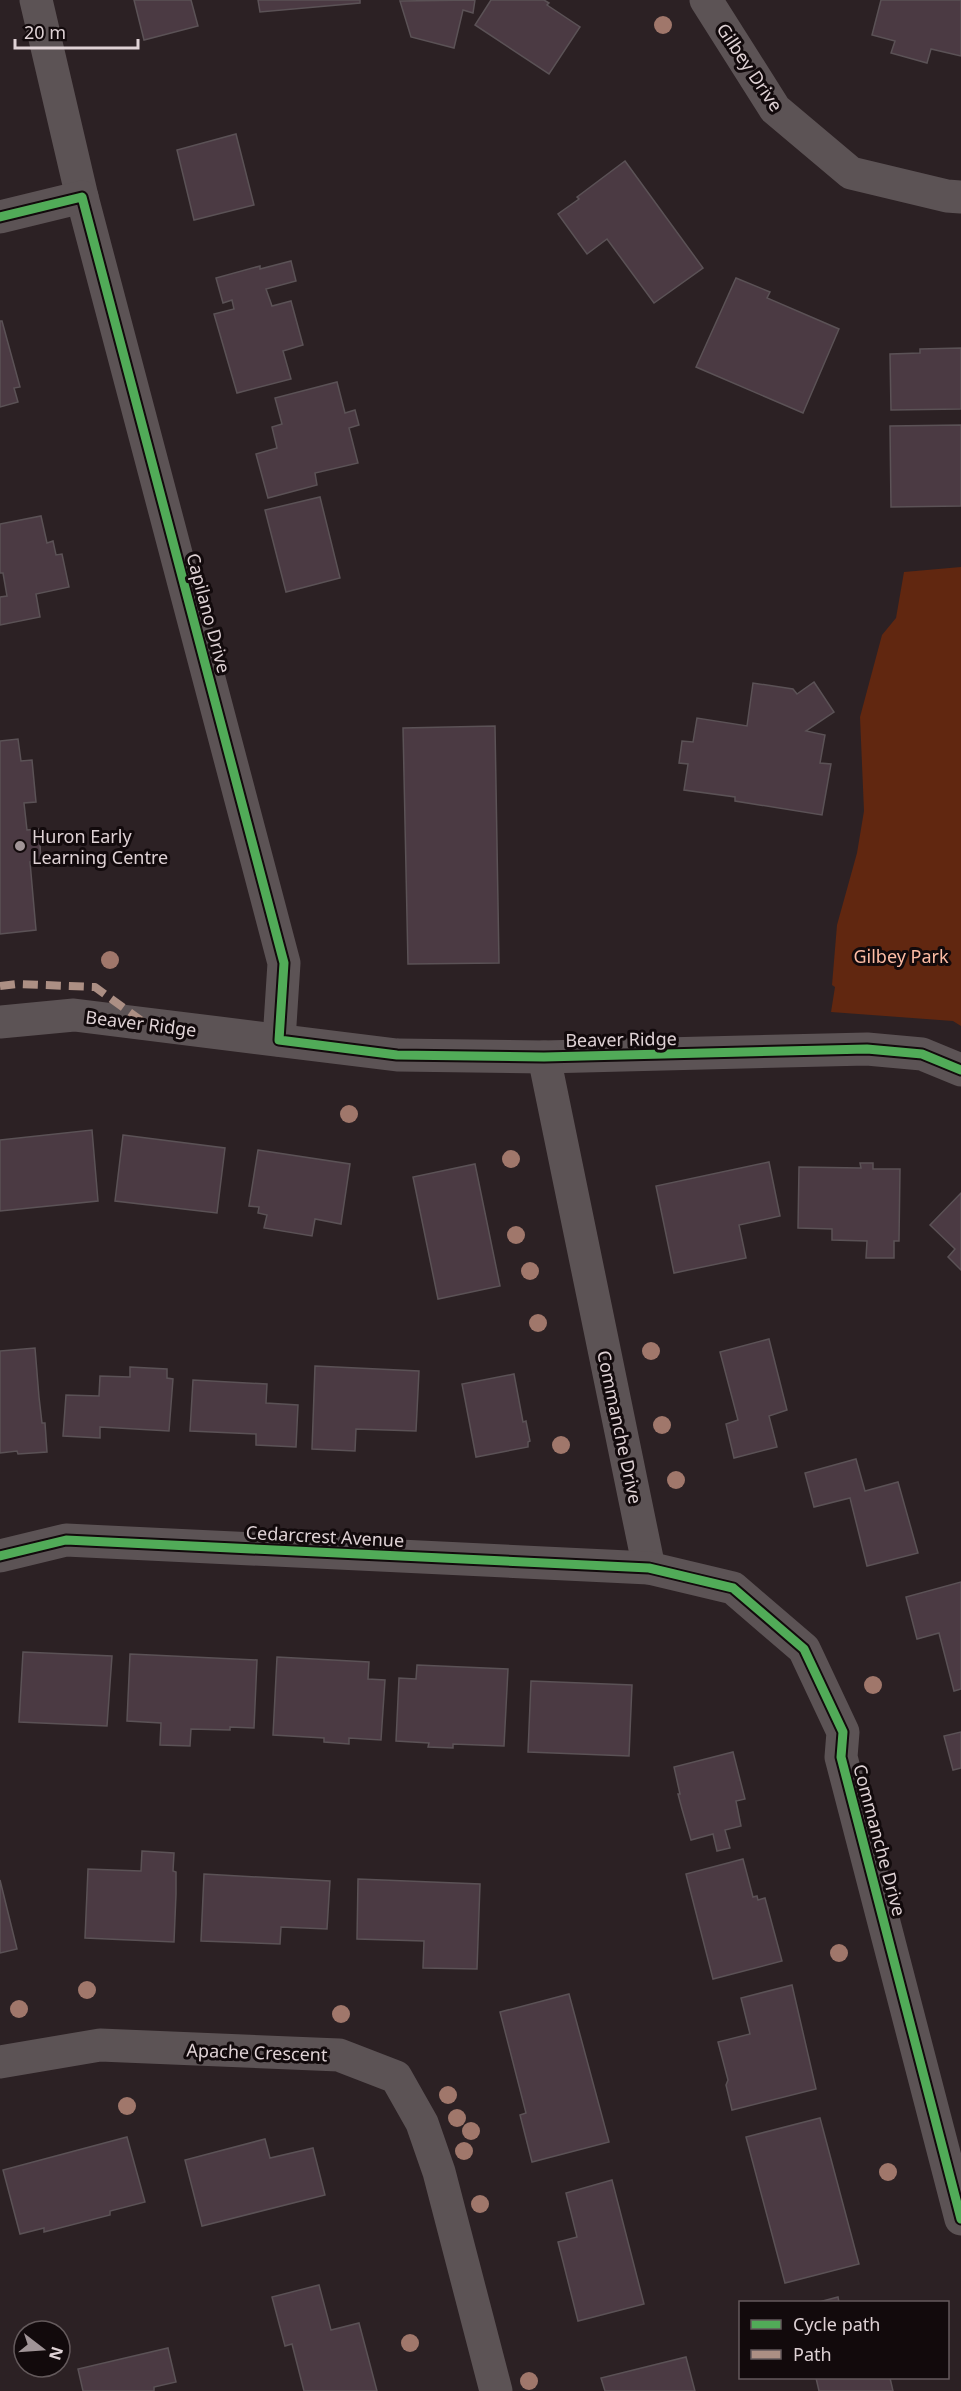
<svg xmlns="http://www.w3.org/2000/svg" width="961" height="2391" font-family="'Noto Sans',sans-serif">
	<rect width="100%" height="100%" fill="#2c2124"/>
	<path fill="#612710" d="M961,567V1026L953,1021L831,1012L835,987L832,985L837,925L857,853L864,811L860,717L882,635L896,618L904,572Z"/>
	<g fill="#4b3a43" stroke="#5b5256" stroke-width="1.5">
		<path d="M134,0H191L198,26L144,40Z"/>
		<path d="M258,0H360V3L260,12Z"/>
		<path d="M475,0L473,13L463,10L454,48L411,37L400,1Z"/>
		<path d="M491,0H544L549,3L547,5L580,27L549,74L475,25Z"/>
		<path d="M881,0H961V56L931,49L927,63L891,53L895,41L872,35Z"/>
		<path d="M236,134L254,205L194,220L177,150Z"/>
		<path d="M625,161L703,268L654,303L607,239L587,254L558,214L579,199L577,197Z"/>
		<path d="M291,261L296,281L266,289L272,306L291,301L303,345L283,351L291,379L237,393L214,314L234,309L232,300L223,303L216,278L260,266V269Z"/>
		<path d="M736,278L770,292L767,298L839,329L803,413L696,367Z"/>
		<path d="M0,321H2L20,387L14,388L18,402L0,407Z"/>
		<path d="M961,348V409L891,410L890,354L920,353V349Z"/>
		<path d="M337,382L345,413L355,410L359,425L349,428L358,463L315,473L317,485L268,498L256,454L277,448L272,427L282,424L275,398Z"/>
		<path d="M961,425V506L891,507L890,426Z"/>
		<path d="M320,497L340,578L286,592L265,510Z"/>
		<path d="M41,516L47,543L53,541L56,555L62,554L69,587L36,594L40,617L0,625V597L7,596L3,573H0V524Z"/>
		<path d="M814,682L834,712L806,731L825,735L820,763L831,764L822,815L735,801V797L684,790L688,764L679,763L682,741L693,742L697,718L747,726L753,683L793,689L797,694Z"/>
		<path d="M495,726L499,963L408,964L403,728Z"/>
		<path d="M18,739L21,761L32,760L36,802L24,803L27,830L39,829L41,861L30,862L36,930L0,934V741Z"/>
		<path d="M92,1130L98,1201L0,1211V1140Z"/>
		<path d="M123,1135L225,1148L217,1213L115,1201Z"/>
		<path d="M258,1150L350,1164L341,1224L315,1219L312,1236L264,1228L267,1215L258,1213L259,1207L249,1206Z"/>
		<path d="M769,1162L780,1216L739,1225L746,1258L674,1273L656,1186Z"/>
		<path d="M860,1163H873V1169H900L899,1241H894V1258H866L867,1241L832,1240V1229L798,1228L799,1167L861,1168Z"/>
		<path d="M475,1164L500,1286L438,1299L413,1177Z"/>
		<path d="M961,1193V1270L948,1257L955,1249L930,1225Z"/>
		<path d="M769,1339L787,1410L769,1416L777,1447L734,1458L726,1424L738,1420L720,1352Z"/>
		<path d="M35,1348L39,1397L42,1423H45L47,1452L18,1454L17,1451L0,1453V1351Z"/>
		<path d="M315,1366L419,1371L416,1431L356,1429L355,1451L312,1449Z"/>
		<path d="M130,1367L167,1369V1378L173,1379L169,1431L100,1427V1438L63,1436L66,1395L99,1396L100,1376L130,1377Z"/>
		<path d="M514,1374L523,1422L526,1421L530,1441L528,1442V1447L476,1457L462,1384Z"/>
		<path d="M193,1380L267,1384L266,1403L298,1405L296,1447L256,1445V1434L190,1431Z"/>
		<path d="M856,1459L865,1491L898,1482L918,1553L867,1566L850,1498L814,1507L805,1473Z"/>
		<path d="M961,1582V1689L954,1691L939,1633L917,1639L906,1597Z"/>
		<path d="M23,1652L112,1656L107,1726L19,1722Z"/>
		<path d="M130,1654L257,1660L254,1728L230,1727V1730L191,1729L190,1746L160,1745L161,1723L127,1721Z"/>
		<path d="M277,1657L369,1662L368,1679L385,1680L381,1740L349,1738V1744L324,1742V1738L273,1735Z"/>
		<path d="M417,1665L508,1669L504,1746L453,1744V1748L428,1747L429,1743L396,1741L399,1678L416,1679Z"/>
		<path d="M531,1681L632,1685L629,1756L528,1752Z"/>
		<path d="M961,1732V1768L953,1770L944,1736Z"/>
		<path d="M733,1752L745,1799L736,1801L741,1826L725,1830L730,1848L717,1851L713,1834L691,1840L682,1809L678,1794H680L674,1767Z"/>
		<path d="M142,1851L174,1853L173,1871L176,1872V1894L174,1942L85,1938L88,1869L141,1871Z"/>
		<path d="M743,1859L753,1897L757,1896L758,1900L765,1898L782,1961L713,1979L686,1874Z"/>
		<path d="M204,1874L330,1881L327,1929L281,1927L280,1944L201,1941Z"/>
		<path d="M358,1879L480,1884L477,1969L423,1968L424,1941L357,1939Z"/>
		<path d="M0,1880L17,1949L0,1953Z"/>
		<path d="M792,1985L816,2089L732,2110L726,2085L728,2080L718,2042L750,2034L741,1998Z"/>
		<path d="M569,1994L609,2142L532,2162L520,2115L526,2113L500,2012Z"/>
		<path d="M820,2118L859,2264L785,2283L746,2137Z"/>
		<path d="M127,2137L145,2202L110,2211V2215L44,2232V2228L20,2234L3,2170Z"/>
		<path d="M265,2139L270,2158L313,2148L325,2195L202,2226L185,2160Z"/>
		<path d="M612,2180L644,2304L578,2321L558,2242L577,2237L566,2193Z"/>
		<path d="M319,2285L331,2330L359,2323L377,2391H304L292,2344L285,2346L272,2297Z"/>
		<path d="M838,2297L839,2302H819Z"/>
		<path d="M168,2348L176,2382L154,2387V2391H83L78,2369Z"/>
		<path d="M686,2357L695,2391H605L601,2378Z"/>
		<path d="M816,2378H890L893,2391H819Z"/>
	</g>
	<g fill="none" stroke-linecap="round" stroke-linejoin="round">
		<g stroke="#5c5355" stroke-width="33">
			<path d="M36,0L82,197L284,963L279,1040"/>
			<path d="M706,0L775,109L851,173L947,196L961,197"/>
			<path d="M0,217L82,197"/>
			<path d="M0,1022L74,1015L397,1055L544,1057L867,1049L922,1054L961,1070"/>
			<path d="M544,1057L649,1568"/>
			<path d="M0,1556L66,1540L649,1568L733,1588L804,1649L843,1732L841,1757L961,2219"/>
			<path d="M0,2062L100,2045L339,2055L396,2077L422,2123L439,2172L496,2391"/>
		</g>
		<path stroke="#ac8f84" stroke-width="8" stroke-dasharray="15 8" stroke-linecap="butt" d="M0,986L17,984L95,987L146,1024"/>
		<defs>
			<g id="cycleway">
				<path d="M0,217L82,197L284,963L279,1040L397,1055L544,1057L867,1049L922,1054L961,1070"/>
				<path d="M0,1556L66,1540L649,1568L733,1588L804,1649L843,1732L841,1757L961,2219"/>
			</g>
		</defs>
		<use href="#cycleway" stroke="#120a0c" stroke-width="13"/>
		<use href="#cycleway" stroke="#51ab58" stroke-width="9"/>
	</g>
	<g fill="#a0776b">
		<circle cx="663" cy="25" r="9"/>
		<circle cx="110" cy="960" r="9"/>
		<circle cx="349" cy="1114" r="9"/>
		<circle cx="511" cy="1159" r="9"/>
		<circle cx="516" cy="1235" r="9"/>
		<circle cx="530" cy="1271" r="9"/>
		<circle cx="538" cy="1323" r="9"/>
		<circle cx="651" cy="1351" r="9"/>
		<circle cx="662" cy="1425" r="9"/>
		<circle cx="561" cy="1445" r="9"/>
		<circle cx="676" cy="1480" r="9"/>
		<circle cx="873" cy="1685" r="9"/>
		<circle cx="839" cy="1953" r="9"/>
		<circle cx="87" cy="1990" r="9"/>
		<circle cx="19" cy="2009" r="9"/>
		<circle cx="341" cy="2014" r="9"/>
		<circle cx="448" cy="2095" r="9"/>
		<circle cx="127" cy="2106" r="9"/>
		<circle cx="457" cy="2118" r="9"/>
		<circle cx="471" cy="2131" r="9"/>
		<circle cx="464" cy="2151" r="9"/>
		<circle cx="888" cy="2172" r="9"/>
		<circle cx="480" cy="2204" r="9"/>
		<circle cx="410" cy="2343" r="9"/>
		<circle cx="529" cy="2381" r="9"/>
	</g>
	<circle fill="#a09497" stroke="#120a0c" stroke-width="2" cx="20" cy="846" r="6"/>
	<g text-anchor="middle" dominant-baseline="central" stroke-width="6" stroke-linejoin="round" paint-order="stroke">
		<g font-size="18" fill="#dfd2d5" stroke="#120a0c">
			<text transform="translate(750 67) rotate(56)">Gilbey Drive</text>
			<text transform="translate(209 613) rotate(75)">Capilano Drive</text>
			<text transform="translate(141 1023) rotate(7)">Beaver Ridge</text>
			<text transform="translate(621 1039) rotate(-1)">Beaver Ridge</text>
			<text transform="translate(620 1427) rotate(78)">Commanche Drive</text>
			<text transform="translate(325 1536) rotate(3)">Cedarcrest Avenue</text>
			<text transform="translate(880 1840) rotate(75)">Commanche Drive</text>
			<text transform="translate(257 2052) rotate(2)">Apache Crescent</text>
		</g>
		<g font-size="18" fill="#dfd2d5" stroke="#120a0c" text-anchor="start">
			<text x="32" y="836">Huron Early<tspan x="32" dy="21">Learning Centre</tspan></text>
		</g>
		<g font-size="18" fill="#febda5" stroke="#120a0c">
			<text x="901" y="956">Gilbey Park</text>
		</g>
	</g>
	<rect x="739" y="2301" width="210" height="78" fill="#120a0c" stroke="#645a5c" stroke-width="1.5"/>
	<rect x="751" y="2320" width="30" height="9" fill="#51ab58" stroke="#645a5c" stroke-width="1.5"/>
	<text x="793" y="2331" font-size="18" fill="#dfd2d5">Cycle path</text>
	<rect x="751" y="2350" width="30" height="9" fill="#ac8f84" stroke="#645a5c" stroke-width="1.5"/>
	<text x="793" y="2361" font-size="18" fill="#dfd2d5">Path</text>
	<g transform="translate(42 2349) rotate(107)"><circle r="28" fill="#120a0c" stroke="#645a5c" stroke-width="1.5"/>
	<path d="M0-4.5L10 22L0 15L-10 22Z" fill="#a09497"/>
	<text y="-9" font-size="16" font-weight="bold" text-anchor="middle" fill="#dfd2d5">N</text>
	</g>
	<path d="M15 39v9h123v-9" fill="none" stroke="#dfd2d5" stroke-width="3"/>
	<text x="24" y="39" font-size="18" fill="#dfd2d5" stroke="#120a0c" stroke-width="4.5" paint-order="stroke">20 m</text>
</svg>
